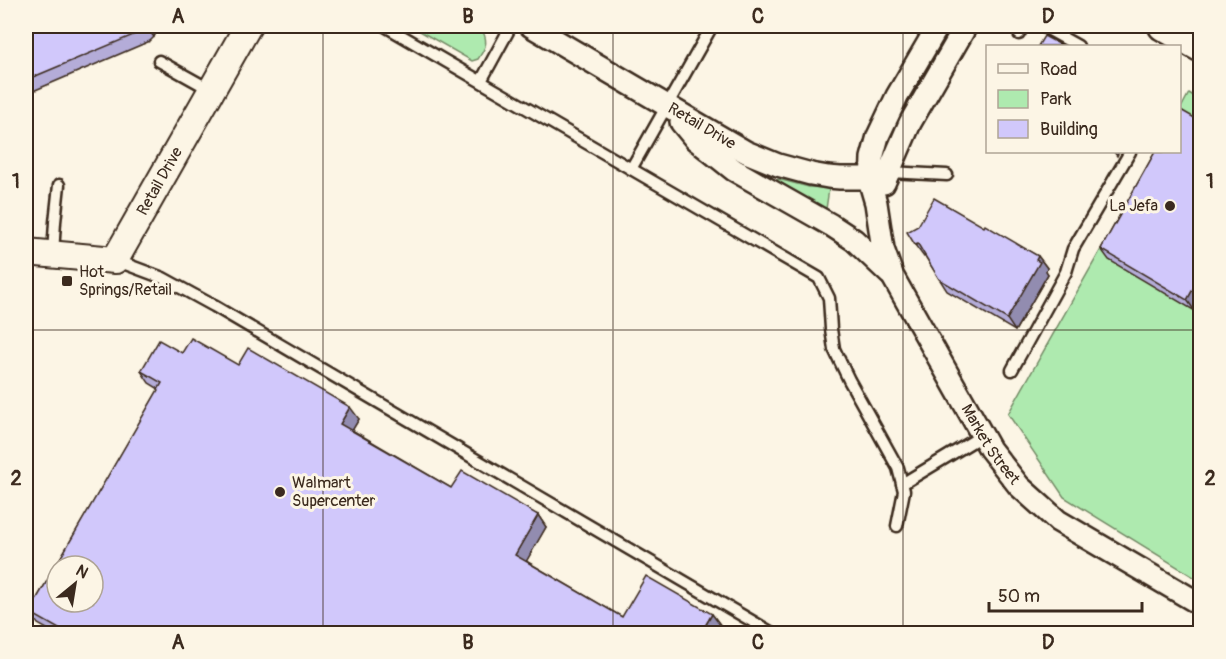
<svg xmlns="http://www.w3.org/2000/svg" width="1226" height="659" font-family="Pangolin,sans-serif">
	<rect width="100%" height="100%" fill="#fcf5e5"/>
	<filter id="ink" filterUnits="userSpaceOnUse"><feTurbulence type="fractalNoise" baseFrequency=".0167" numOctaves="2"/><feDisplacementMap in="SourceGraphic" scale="12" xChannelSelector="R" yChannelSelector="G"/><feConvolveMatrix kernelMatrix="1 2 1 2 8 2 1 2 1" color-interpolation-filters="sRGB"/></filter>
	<g filter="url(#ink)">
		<g fill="#aeeaaf" stroke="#748a66" stroke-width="1.5">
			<path d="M411,26H471L483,32C489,43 484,50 478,59L472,61Z"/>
			<path d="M1189,93L1200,100V581L1064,497L1008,414L1156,152H1180V110Z"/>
			<path d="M778,179L809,187L828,188L829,189L826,209L824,210L776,182Z"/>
		</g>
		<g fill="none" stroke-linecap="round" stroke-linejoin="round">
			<defs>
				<g id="service">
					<path d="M385,26L819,278L829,298L831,329L834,349L849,380L898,468L904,491L897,526"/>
					<path d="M1042,26L1078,46"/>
					<path d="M1019,34L1023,26"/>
					<path d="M159,61L211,90"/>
					<path d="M481,81L511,26"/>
					<path d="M631,169L712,26"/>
					<path d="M889,172L947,175"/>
					<path d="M53,254L55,222L59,185"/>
					<path d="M115,260L163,278L214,306L774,634"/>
					<path d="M1012,370L1066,272L1073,249L1130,152"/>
					<path d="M902,484L983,435"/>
				</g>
				<g id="minor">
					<path id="s1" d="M531,26L746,152L778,165L811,174L828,177L840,178H871L889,172"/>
					<path id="s2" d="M938,26L897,96L878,136L872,158L871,186L876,203L883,249L893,277L990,449L1019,486L1058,521L1200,604"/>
					<path d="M681,122L695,139L734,170L831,225L854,240L890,274"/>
					<path d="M884,183L910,123L966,26"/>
				</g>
				<g id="tertiary">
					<path id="s3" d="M26,252L115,260L248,26"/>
				</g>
				<path id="secondary" d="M1163,26L1200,47"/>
			</defs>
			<use href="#service" stroke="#3b2a1e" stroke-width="15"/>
			<use href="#minor" stroke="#3b2a1e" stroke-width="26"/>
			<use href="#tertiary" stroke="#3b2a1e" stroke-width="30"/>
			<use href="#secondary" stroke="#3b2a1e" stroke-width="33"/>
			<use href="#service" stroke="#fcf5e5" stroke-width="10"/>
			<use href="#minor" stroke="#fcf5e5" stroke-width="21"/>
			<use href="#tertiary" stroke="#fcf5e5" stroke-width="26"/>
			<use href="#secondary" stroke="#fcf5e5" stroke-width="28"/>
		</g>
		<g fill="#b4acd8" stroke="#3b2a1e" stroke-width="1.5">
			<path d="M26,26H153L156,32L154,37L150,41L26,94Z"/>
			<path d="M837,26H850L847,31Z"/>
			<path d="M855,26H868L865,31Z"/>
			<path d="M1155,152L1195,311L1109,260L1101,249Z"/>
			<path d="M984,227L1038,256L1047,268L1046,271L1048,274L1015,331L947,291L925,256L924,257L915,245Z"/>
			<path d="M182,353L238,365L359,419L352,430L451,488L538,515L546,527L526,561L622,617L712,614L721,626L716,633H54L38,624L29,612L159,389L149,383L141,371Z"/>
		</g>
		<g fill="#928cb0" stroke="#3b2a1e" stroke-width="1.5">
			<path d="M147,26H153L156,32L154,37L146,27Z"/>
			<path d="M843,26H850L847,31Z"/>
			<path d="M861,26H868L865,31Z"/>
			<path d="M1114,152H1119L1117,156Z"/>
			<path d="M1038,256L1047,268L1046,271L1048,274L1015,331L1007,319Z"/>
			<path d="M1200,276V302L1195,311L1187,300Z"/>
			<path d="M350,407L359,419L349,436L340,424Z"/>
			<path d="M538,515L546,527L523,567L515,555Z"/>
			<path d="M712,614L721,626L716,633H701Z"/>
		</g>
		<g fill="#d1c8fb" stroke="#3b2a1e" stroke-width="1.5" fill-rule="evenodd">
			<path d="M26,26H147L143,31L26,80Z"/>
			<path d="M1044,36L1063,46H1038Z"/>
			<path d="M1179,109L1200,121V276L1187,300L1101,249L1155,152H1179Z"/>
			<path d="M934,198L984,227L985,225L1038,256L1036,260L1040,262L1007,319L939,279L918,244L915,245L907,232L918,226Z"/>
			<path d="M191,338L238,365L248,348L350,407L340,424L451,488L462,471L538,515L515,555L622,617L646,576L712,614L701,633H66L29,612L162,383L141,371L159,340L182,353ZM57,566H93V602H57Z"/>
		</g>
	</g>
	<path fill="none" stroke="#3b2a1e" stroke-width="1.5" stroke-opacity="0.55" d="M323,26V634M613,26V634M903,26V634M26,330H1200"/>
	<g fill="#3b2a1e" stroke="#fcf5e5" stroke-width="2">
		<circle cx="1170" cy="206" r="6"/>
		<rect x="61" y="275" width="12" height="12" rx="3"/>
		<circle cx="280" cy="492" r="6"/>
	</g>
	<g text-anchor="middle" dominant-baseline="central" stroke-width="6" stroke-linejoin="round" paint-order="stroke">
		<g font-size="16" fill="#3b2a1e" stroke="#fcf5e5">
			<text stroke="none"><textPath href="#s1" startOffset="198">Retail Drive</textPath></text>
			<text stroke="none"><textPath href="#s3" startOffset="180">Retail Drive</textPath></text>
			<text stroke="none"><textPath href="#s2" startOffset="464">Market Street</textPath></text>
		</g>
		<g font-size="16" fill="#3b2a1e" stroke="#fcf5e5" text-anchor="start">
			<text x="1158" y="206" text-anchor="end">La Jefa</text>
			<text x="79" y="272">Hot<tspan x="79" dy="18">Springs/Retail</tspan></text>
			<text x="292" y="483">Walmart<tspan x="292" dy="18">Supercenter</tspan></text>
		</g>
	</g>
	<rect width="1226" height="659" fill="none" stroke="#fcf5e5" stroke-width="66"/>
	<rect x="986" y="45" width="195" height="108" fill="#fcf5e5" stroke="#afa495" stroke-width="1.5"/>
	<rect x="998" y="64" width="30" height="9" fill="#fcf5e5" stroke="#afa495" stroke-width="1.5"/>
	<text x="1040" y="75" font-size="18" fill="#3b2a1e">Road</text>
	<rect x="998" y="90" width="30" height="18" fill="#aeeaaf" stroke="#afa495" stroke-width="1.5"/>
	<text x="1040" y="105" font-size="18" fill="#3b2a1e">Park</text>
	<rect x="998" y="120" width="30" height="18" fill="#d1c8fb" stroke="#afa495" stroke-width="1.5"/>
	<text x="1040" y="135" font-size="18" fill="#3b2a1e">Building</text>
	<g transform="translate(75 584) rotate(30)"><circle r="28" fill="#fcf5e5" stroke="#afa495" stroke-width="1.5"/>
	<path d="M0-4.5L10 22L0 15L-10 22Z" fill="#3b2a1e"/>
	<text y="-9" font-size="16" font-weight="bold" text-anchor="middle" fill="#3b2a1e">N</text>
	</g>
	<path d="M989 602v9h153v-9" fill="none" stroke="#3b2a1e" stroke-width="3"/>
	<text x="998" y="602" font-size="18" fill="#3b2a1e" stroke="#fcf5e5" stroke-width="4.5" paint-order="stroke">50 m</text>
	<rect x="33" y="33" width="1160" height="593" fill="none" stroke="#3b2a1e" stroke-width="2"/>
	<g font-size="20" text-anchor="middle" font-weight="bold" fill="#3b2a1e">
		<text x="178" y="23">A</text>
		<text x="468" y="23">B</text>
		<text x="758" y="23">C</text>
		<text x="1048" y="23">D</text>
		<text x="16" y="188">1</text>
		<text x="1210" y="188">1</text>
		<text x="16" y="485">2</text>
		<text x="1210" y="485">2</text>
		<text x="178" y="649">A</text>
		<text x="468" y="649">B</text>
		<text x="758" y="649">C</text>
		<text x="1048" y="649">D</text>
	</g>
</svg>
